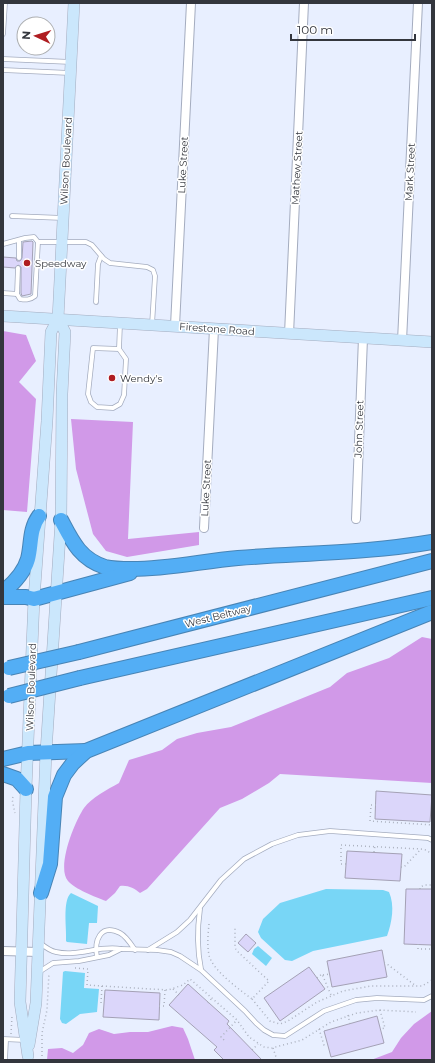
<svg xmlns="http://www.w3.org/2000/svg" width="435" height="1063" font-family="Montserrat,sans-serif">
	<rect width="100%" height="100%" fill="#e8efff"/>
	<g fill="#d199e8">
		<path d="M3,331L26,335L36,361L19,382L36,399L27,512L3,510Z"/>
		<path d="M71,419L133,422L128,539L199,532V545L127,557L106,551L93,534L76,469Z"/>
		<path d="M422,637L432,639V783L280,774L269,783L242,799L220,808L147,889L140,893C134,888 128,885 120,886L115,893L106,901C95,897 75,889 68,881C56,867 75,821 84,808C91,798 108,789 119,783L129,760L162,750L177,739L197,733L231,727L330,687L347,673L389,658Z"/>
		<path d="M432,1011V1060H371L392,1052L401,1038L414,1024Z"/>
		<path d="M172,1026L183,1028L188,1039L195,1060H47L48,1049L62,1048L73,1053L83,1045L89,1033L99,1029L114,1034L130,1032H148Z"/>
	</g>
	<g fill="#78d6f6">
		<path d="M326,889L383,890L389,892C395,906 392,922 387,936L313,951L292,961L285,960L261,938L258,932L263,919L280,903Z"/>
		<path d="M71,893L98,906L97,923H89L87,944L67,942L66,941C67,929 62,901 71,893Z"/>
		<path d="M258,946L272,958L266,966L252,954L254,949Z"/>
		<path d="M65,971L85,973L84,988L99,989L97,1012L80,1014L66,1024L62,1023L60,1019L63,972Z"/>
	</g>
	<g fill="#dbd6fa" stroke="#a4a1b5">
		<path d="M32,241L33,242L31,294L22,296L21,293V267L18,265L15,268L3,267V257L16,258L17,261H20L22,258L23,242Z"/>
		<path d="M376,791L432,795L430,822L375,819Z"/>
		<path d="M347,851L402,854L400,881L345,878Z"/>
		<path d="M406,889H432V945L404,944Z"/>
		<path d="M246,934L256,943L248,952L238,943Z"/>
		<path d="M382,950L387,977L332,987L327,961Z"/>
		<path d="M309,967L325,989L280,1021L264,998Z"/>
		<path d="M188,984L229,1021L227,1024L262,1060H224L214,1050L217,1047L169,1005Z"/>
		<path d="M105,990L160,993L159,1020L103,1017Z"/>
		<path d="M377,1016L384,1043L331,1057L324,1031Z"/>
	</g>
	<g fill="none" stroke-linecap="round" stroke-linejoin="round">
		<defs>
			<g id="lane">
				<path d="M3,34L5,3"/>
				<path d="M3,59L71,62"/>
				<path d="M3,70L70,73"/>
				<path d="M12,216L63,218"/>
				<path d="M3,244L25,238L34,237L38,242H86L92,245L104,259L110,263L147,267L153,270L155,276L152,325"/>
				<path d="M19,258V240"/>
				<path d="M3,293L17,294L18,268"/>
				<path d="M17,294L20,299C26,300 30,300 35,296L38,242"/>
				<path d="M96,302L98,264L101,256"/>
				<path d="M119,349L93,348L88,394L91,402L97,407L113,408L120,404L124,395L126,359L119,349L120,324"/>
				<path d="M200,909C197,930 197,949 201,969"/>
				<path d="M121,949L157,950L171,952L180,956L201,970L245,1011L256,1023L264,1030L273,1035L285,1036L324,1011L356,1000L377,998L424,1000L432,996"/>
				<path d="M148,950L177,932L190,920L221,880L244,859L272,844L298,835L330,831L428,838L432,840"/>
				<path d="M97,957C94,941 100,923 120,933C126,936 131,944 135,950"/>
				<path d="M39,972L53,963L79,961L109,955L121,949C99,945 78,957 56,952C50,951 45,947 40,943"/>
				<path d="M3,1039L25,1040"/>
				<path d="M5,1060L6,1040"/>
			</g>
			<g id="street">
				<path d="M175,326L191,3"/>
				<path d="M289,334L304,3"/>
				<path d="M402,341L418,3"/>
				<path d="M356,519L363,338"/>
				<path d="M204,528L214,329"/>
				<path d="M3,951L38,952"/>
			</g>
			<g id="secondary">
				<path d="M3,316L432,342"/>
				<path d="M29,1045L36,1003L46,752L61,520L62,394L65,332L58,319"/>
				<path d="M28,1056L20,1002L26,789L34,599L47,421L51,332L58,319L74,3"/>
			</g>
			<g id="highway">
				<path d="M61,520C72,541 80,559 105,567C114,569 123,569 132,569C168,569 203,561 238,558C303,553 368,553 432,542"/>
				<path d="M3,592C14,583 24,573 28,559C32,544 29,530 39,516"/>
				<path d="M3,597H26L34,599L130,573"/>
				<path d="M79,652L432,561"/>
				<path d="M80,678L432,598"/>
				<path d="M3,759L28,753L86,751"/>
				<path d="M3,774L17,779L26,789"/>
				<path d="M41,893L50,864L55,797L64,775L73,763L86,751L432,612"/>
			</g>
		</defs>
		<use href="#lane" stroke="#a4acbf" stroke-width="5.5"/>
		<use href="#street" stroke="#a4acbf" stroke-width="10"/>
		<use href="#secondary" stroke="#a4acbf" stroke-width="12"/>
		<use href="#highway" stroke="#4884b5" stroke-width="16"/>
		<g stroke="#acb2bf" stroke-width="1.5" stroke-dasharray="1 3" stroke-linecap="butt">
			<path d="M13,797L12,799L15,813"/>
			<path d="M376,805H371L370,821L432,825"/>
			<path d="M431,808H432"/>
			<path d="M374,852L375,846"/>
			<path d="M346,864H341V845L421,849L426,850L432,854"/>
			<path d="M401,867H404L421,849"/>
			<path d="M420,889V887L425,885H432"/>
			<path d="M209,924C208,934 207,945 209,955C212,970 240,990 252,999L269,981L236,950L235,947V928"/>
			<path d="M418,944V949H432"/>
			<path d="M384,963L387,964L416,986"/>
			<path d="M75,968L88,969L87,985L168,990L183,985L190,979L237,1020L249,1037L264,1047L272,1048L302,1040L331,1022L357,1013L380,1010L416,1012"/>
			<path d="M323,975L330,974"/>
			<path d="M317,978L322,974L331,995"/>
			<path d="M102,986L101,1003H104"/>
			<path d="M173,989L179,995"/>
			<path d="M252,999L270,1021L280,1024L288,1021L317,1002L343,991L371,986H422L432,980"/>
			<path d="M208,1003L212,998"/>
			<path d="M159,1006H164L165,990"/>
			<path d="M380,1010L385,1028L380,1029"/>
			<path d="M348,1015L350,1024"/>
			<path d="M319,1029L324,1045L327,1044"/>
			<path d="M11,1034L12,1016"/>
			<path d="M224,1040L221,1037L237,1020"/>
			<path d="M273,1048L277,1060"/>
			<path d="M252,1050L258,1044"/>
			<path d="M42,1060V1033L47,1010L49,973"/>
		</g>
		<use href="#lane" stroke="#fff" stroke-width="4"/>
		<use href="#street" stroke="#fff" stroke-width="8"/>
		<use href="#secondary" stroke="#cbe7fc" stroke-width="11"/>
		<use href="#highway" stroke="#53aef5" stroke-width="14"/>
		<defs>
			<g id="highway-bridge">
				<path d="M9,668L79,652"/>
				<path d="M9,696L80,678"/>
			</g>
		</defs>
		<use href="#highway-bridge" stroke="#4884b5" stroke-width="16" stroke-linecap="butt"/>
		<use href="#highway-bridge" stroke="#53aef5" stroke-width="14"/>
	</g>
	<g fill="#af1d21" stroke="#fff" stroke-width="1.5">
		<circle cx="27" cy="263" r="4"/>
		<circle cx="112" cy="378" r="4"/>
	</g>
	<g text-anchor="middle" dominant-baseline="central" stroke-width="3" stroke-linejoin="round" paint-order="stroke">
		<g font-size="10" fill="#33363d" stroke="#fff">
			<text transform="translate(66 161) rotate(-87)">Wilson Boulevard</text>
			<text transform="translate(183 165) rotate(-87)">Luke Street</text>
			<text transform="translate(297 168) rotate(-87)">Mathew Street</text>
			<text transform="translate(410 172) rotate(-87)">Mark Street</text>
			<text transform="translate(217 329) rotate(4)">Firestone Road</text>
			<text transform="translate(359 429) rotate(-88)">John Street</text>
			<text transform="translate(206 488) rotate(-87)">Luke Street</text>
			<text transform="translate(218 616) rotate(-14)">West Beltway</text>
			<text transform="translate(31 687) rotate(-88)">Wilson Boulevard</text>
		</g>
		<g font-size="10" fill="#33363d" stroke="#fff" text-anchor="start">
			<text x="35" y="263">Speedway</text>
			<text x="120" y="378">Wendy's</text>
		</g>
	</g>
	<rect width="435" height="1063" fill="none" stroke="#33363d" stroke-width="8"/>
	<g transform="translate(36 36) rotate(274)"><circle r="19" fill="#ffffff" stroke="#adafb1"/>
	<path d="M0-3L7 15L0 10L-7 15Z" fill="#af1d21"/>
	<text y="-6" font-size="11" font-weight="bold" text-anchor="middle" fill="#33363d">N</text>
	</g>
	<path d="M291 34v6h124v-6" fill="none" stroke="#33363d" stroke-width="2"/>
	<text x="297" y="34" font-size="12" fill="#33363d" stroke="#ffffff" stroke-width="3" paint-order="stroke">100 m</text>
</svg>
